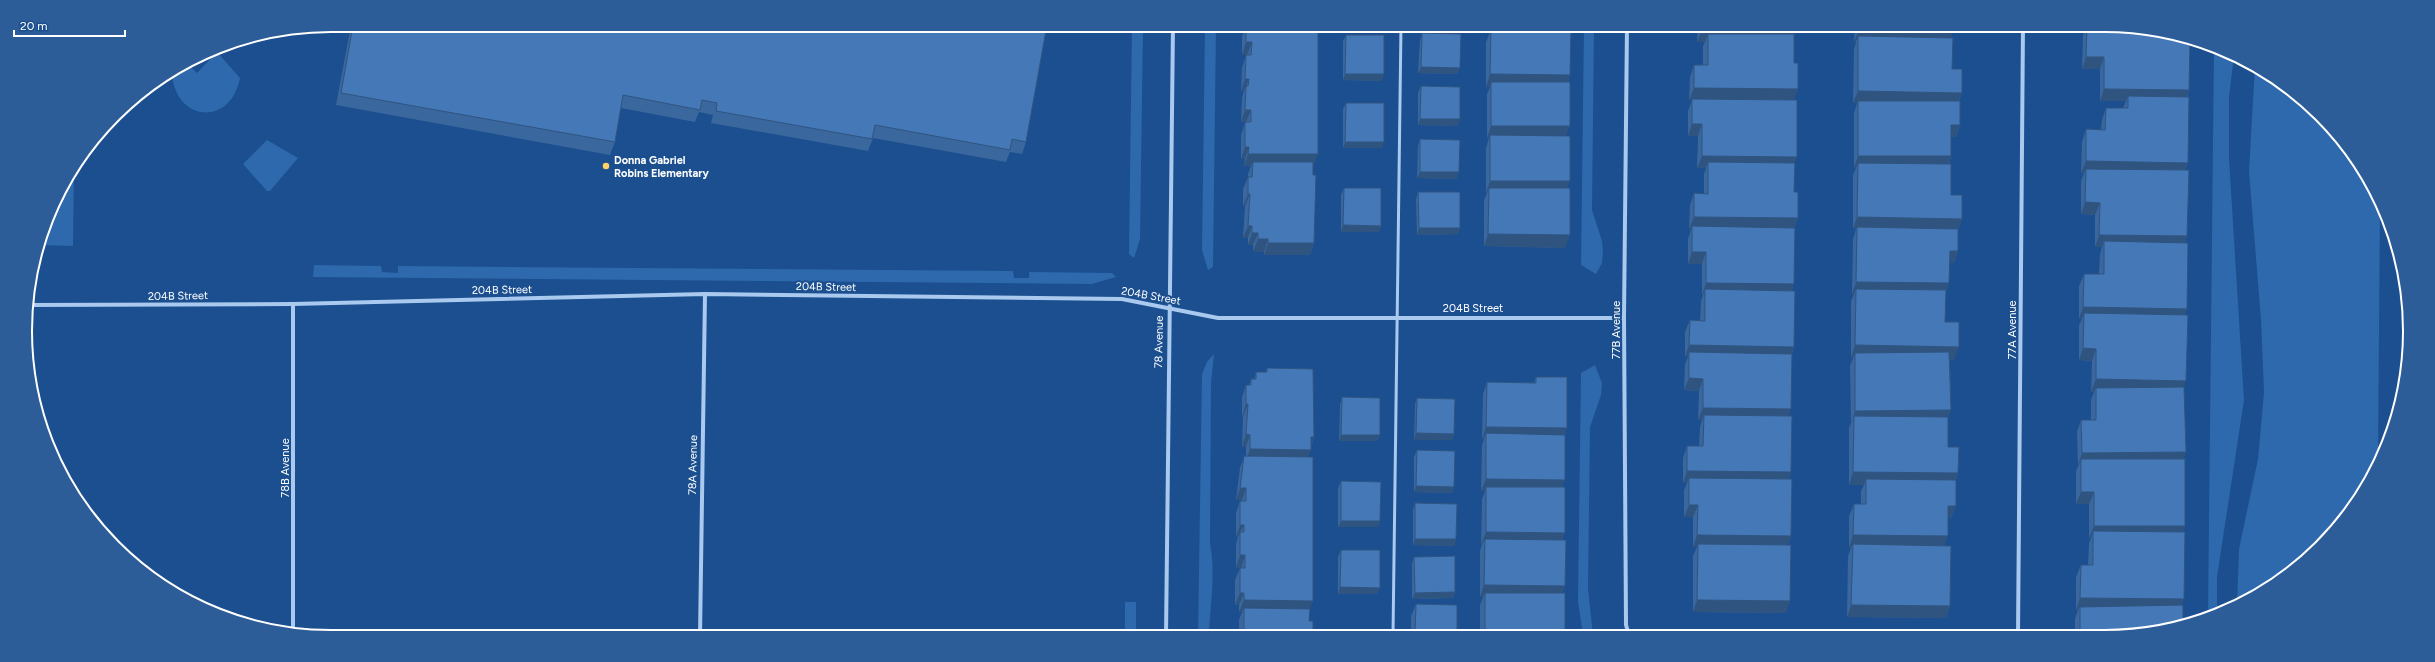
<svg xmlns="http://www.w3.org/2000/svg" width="2435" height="662" font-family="Figtree,sans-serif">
	<rect width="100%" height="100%" fill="#1b4f8f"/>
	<g fill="#2e69ad">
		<path d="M1132,25H1143L1140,239L1134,258L1129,254Z"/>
		<path d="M1205,25H1216L1213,267L1208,270L1202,250Z"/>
		<path d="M1584,25H1594L1592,210L1602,241L1603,252L1602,263L1596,274L1581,265Z"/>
		<path d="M2214,46L2234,55L2229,97V159L2244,400L2217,577V612L2208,615Z"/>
		<path d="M217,52L240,78C231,126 176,123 172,74L188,64L197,73Z"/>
		<path d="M2255,66L2274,76L2320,114L2358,161L2380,201L2378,460L2369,484L2320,548L2237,606L2239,549L2258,459L2264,392L2261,320L2249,171Z"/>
		<path d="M267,140L298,158L270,191H267L243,164Z"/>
		<path d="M74,167L73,246L38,245L57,195Z"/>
		<path d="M314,265L381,266L382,272L398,273V266L1013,271L1014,278H1029V272L1112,273L1116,277L1092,284L313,277Z"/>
		<path d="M1214,354L1211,383L1210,543C1216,575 1210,603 1209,636H1198L1202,374L1207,362Z"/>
		<path d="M1595,365L1602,383L1601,395L1590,427L1588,589L1593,635H1583L1578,601L1581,373Z"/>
		<rect x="1125" y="602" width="11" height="34"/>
	</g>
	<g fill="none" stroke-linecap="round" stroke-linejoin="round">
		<path stroke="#a9c9ee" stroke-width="3" d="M1393,635L1401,25"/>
		<g stroke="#a9c9ee" stroke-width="4">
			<path d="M1627,25L1624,318L1626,625L1629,635"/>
			<path d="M27,305L293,304L705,294L1122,299L1218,318H1624"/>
			<path d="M293,633V304"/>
			<path d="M2018,635L2023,25"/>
			<path d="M700,636L705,294"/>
			<path d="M1166,636L1173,25"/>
		</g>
	</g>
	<g fill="#3a679d">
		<path d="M351,25H1047L1026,142L1022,154L1010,152L1006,162L873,138L868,151L711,123L713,115L699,112L695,122L621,108L615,142L610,155L336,105Z"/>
		<path d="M1245,25H1318L1313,166L1314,243L1310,255H1264V252L1253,251V245H1248V238H1243L1245,206H1243V189L1248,177V174L1251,166H1244L1245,159H1241V135L1245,122H1246H1241L1242,98L1244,91H1241L1242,68L1246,55H1247H1242V37Z"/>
		<path d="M1488,25H1569L1567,30L1570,75L1568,82L1566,136L1567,188L1565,248L1484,246V200L1487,193H1486V148L1489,138H1487V94L1490,87H1486V42L1490,32H1488Z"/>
		<path d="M1698,25H1797V31L1794,38V192L1798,218L1794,228L1792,291L1794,347L1792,354L1789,416L1791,472L1789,479L1791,536L1788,545L1786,613L1693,612V556L1697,547H1693V517H1684V490L1687,483H1683V458L1687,446H1699L1700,427L1702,420H1698L1699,391L1684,390L1685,364L1688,357H1685V332L1690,320L1700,321L1701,301L1703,295H1702V264H1688V239L1691,229H1689L1690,205L1694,193L1704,194V174L1706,168H1697L1698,136H1688V111L1692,100H1689L1690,77L1694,65H1703V46L1705,42H1697Z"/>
		<path d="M1855,25H1953V31L1950,38L1952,69L1962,93L1959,101L1960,125L1956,137H1951V156L1949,164L1951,195L1962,219L1958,229V251L1954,263H1950L1946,294L1945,322L1954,360H1950L1951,410L1948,417V447L1958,473L1956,480V506L1951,518H1948L1944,545L1950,606L1946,618L1847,617L1848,556L1851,548H1849V516L1854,504H1861V491L1864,485H1849V428L1851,423L1850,366L1853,358H1851V301L1854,294H1852L1853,239L1856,229H1853V175L1856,168H1854V113L1857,103H1853L1854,49L1856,42H1854Z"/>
		<path d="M2083,25H2104L2189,90L2187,97L2185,170L2187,236L2185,243L2187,309L2184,315V387L2186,452L2183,459L2185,526L2144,634L2075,635V619L2078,610H2076V577L2081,565H2088L2089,543L2091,538H2089V504H2076V471L2079,465H2078L2077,432L2081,420H2091V400L2094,392H2091L2092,361L2079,360V325L2082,319H2079V286L2084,274H2099L2100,254L2102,247H2095V215L2081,214V181L2084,173H2081L2082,142L2086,129L2101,130L2102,120L2106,108H2123L2126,101H2100V69H2082L2083,36L2085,28H2083Z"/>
		<path d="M1422,33L1460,68L1457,74L1418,73L1420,40Z"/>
		<path d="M1346,35L1382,81L1343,80V41Z"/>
		<path d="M1421,86L1458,126L1418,125V93Z"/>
		<path d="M1346,103L1382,148H1343V109Z"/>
		<path d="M1420,139L1457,179L1417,178L1418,146Z"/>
		<path d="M1344,188L1381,226L1379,232H1341V195Z"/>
		<path d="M1418,192L1460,228L1458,234L1417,235L1416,199Z"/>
		<path d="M1267,368L1314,437L1308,457L1313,601L1309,609V621L1313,636H1239V620L1242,612H1239V605H1235V580L1240,568H1241H1236V544L1238,537H1236V513L1240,501H1242V500H1236L1240,468L1244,456H1246V447H1242L1243,417H1242V397L1246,385H1249L1251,379H1254L1256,372H1266Z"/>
		<path d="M1536,377L1565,435L1562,487L1563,540L1565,586L1562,593L1565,635H1480V605L1483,597H1480V551L1482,544H1481L1482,499L1485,491H1481L1482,445L1484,439H1482L1483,394L1487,382L1534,383Z"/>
		<path d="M1342,397L1380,435L1377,441H1339L1340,404Z"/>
		<path d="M1417,398L1454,434L1452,440H1414L1415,404Z"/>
		<path d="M1417,450L1454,487L1452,493L1414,492V457Z"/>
		<path d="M1341,481L1378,527H1338V488Z"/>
		<path d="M1415,503L1456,539L1454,546L1413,545V509Z"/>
		<path d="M1341,550L1377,594H1338V557Z"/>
		<path d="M1414,557L1455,592L1453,598L1412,599V563Z"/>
		<path d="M1416,604L1457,635H1411V616Z"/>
	</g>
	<g fill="#305480">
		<path d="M1491,25H1569L1566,33L1491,29L1490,32H1488Z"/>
		<path d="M2083,25H2086L2085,28H2083Z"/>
		<path d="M1702,29L1797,31L1792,43L1708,34L1705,42H1697Z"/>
		<path d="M1859,29L1953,31L1948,43L1858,36L1856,42H1854Z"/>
		<path d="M1246,42H1252L1247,55H1242Z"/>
		<path d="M2086,57H2104L2100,69H2082Z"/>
		<path d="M1421,67L1460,68L1457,74L1418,73Z"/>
		<path d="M1345,74H1384L1382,81L1343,80Z"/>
		<path d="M1490,74L1570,75L1566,87L1491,82L1490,87H1486Z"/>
		<path d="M1245,79H1249L1244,91H1241Z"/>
		<path d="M1694,88L1798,89L1793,102L1692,99V100H1689Z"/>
		<path d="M2104,89L2189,90L2185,102L2128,96L2126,101H2100Z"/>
		<path d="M1858,91L1962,93L1957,105L1858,101L1857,103H1853Z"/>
		<path d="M1245,110H1251L1246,122H1241Z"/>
		<path d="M1420,119H1460L1458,126L1418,125Z"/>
		<path d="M1692,124H1702L1698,136H1688Z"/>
		<path d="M1951,125H1960L1956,137H1947Z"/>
		<path d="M1491,126H1570L1565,138L1490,135L1489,138H1487Z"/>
		<path d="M1345,142H1384L1382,148H1343Z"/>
		<path d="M1245,147H1249L1245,159H1241Z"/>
		<path d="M1248,154H1318L1313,167L1253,162L1251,166H1244Z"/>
		<path d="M1702,156L1797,157L1792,169L1708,162L1706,168H1697Z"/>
		<path d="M1858,156H1951L1947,169L1858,163L1856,168H1854Z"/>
		<path d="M2086,161L2188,163L2184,175L2086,169L2084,173H2081Z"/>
		<path d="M1420,172H1459L1457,179L1417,178Z"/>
		<path d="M1490,181H1570L1565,193L1489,188L1487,193H1486Z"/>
		<path d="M1248,194H1250L1245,206H1243Z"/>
		<path d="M2085,202L2100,203L2095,215L2081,214Z"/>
		<path d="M1694,217L1798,218L1793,231L1692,226L1691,229H1689Z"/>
		<path d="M1857,217L1962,219L1957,231L1857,227L1856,229H1853Z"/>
		<path d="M1343,225L1381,226L1379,232H1341Z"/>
		<path d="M1248,226H1252L1248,238H1243Z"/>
		<path d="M1419,228H1460L1458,234L1417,235Z"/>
		<path d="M1252,233H1258L1253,245H1248Z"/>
		<path d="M1488,234L1570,235L1565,248L1484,246Z"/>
		<path d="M2099,235L2187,236L2183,248L2104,241L2102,247H2095Z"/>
		<path d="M1258,239H1268L1264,252L1253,251Z"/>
		<path d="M1268,243H1314L1310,255H1264Z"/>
		<path d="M1950,251H1958L1954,263H1946Z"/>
		<path d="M1692,252H1706L1702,264H1688Z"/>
		<path d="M1856,282L1949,283L1945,296L1856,289L1854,294H1852Z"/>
		<path d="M1706,283L1794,284L1790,296L1705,289L1703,295H1702Z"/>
		<path d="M2083,307L2187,309L2182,321L2084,313L2082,319H2079Z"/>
		<path d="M1689,345L1794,347L1790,359L1689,352L1688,357H1685Z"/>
		<path d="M1855,345L1959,347L1954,360L1855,358V353L1853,358H1851Z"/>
		<path d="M2083,348L2096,349L2092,361L2079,360Z"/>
		<path d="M1689,378L1703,379L1699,391L1684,390Z"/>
		<path d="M2096,379L2186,381L2182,394L2096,388L2094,392H2091Z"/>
		<path d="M1246,404H1248L1243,417H1242Z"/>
		<path d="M1703,408L1791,409L1787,421L1704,415L1702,420H1698Z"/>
		<path d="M1951,410L1946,422L1854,416L1851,423L1855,411Z"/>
		<path d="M1486,427L1567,428L1563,440L1486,433L1484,439H1482Z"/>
		<path d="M1416,433L1454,434L1452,440H1414Z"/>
		<path d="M1246,434L1250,435L1246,447H1242Z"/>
		<path d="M1341,435H1380L1377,441H1339Z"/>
		<path d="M1311,437H1314L1310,449Z"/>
		<path d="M1250,449L1311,450L1306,462H1246Z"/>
		<path d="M2186,452L2181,464L2081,459L2079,465H2078L2082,453Z"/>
		<path d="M1687,471L1791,472L1787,485L1689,478L1687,483H1683Z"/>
		<path d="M1853,472L1958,473L1954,485L1866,479L1864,485H1849Z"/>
		<path d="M1486,479L1565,480L1560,492L1486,487L1485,491H1481Z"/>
		<path d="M1416,486L1454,487L1452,493L1414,492Z"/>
		<path d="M1240,488H1246L1242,500H1236Z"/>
		<path d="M2081,492H2094L2089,504H2076Z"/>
		<path d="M1689,505H1698L1693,517H1684Z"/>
		<path d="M1948,506H1956L1951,518H1943Z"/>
		<path d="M1341,521H1380L1378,527H1338Z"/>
		<path d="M1240,525H1244L1238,537H1236Z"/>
		<path d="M2094,526H2185L2181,538L2093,531L2091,538H2089Z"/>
		<path d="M1486,532L1565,533L1561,545L1485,539L1482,544H1481Z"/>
		<path d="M1697,535L1791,536L1787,548L1698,544L1697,547H1693Z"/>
		<path d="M1853,535L1948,536L1943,548L1853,544L1851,548H1849Z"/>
		<path d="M1415,539H1456L1454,546L1413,545Z"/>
		<path d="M1240,555H1245L1241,568H1236Z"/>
		<path d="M1484,585L1565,586L1560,599L1485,593L1483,597H1480Z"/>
		<path d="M1340,587L1380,588L1377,594H1338Z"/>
		<path d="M1455,592L1453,598L1412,599L1415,593Z"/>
		<path d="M1240,593H1244L1239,605H1235Z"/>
		<path d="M2080,598L2184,599L2179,611L2080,607L2078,610H2076Z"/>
		<path d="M1244,600L1313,601L1308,613L1244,608L1242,612H1239Z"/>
		<path d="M1697,600L1790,601L1786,613L1693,612Z"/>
		<path d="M1851,605L1950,606L1946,618L1847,617Z"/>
	</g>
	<g fill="#4478b7" stroke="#305480">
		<path d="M353,25H1047L1026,142L1012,139L1010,150L875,125L872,139L716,111L717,103L702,100L700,110L623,95L615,142L341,93Z"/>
		<path d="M1246,25H1318V154H1248L1249,147H1245V122H1251V110H1245L1246,86H1248L1249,79H1245L1246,55H1251L1252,42H1246Z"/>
		<path d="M1702,25H1797V31L1702,29Z"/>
		<path d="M1859,25H1953V31L1859,29Z"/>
		<path d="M2087,25H2104L2163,31L2190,39L2189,90L2104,89V57H2086Z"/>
		<path d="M1491,29L1571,30L1570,75L1490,74Z"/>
		<path d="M1422,33L1461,34L1460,68L1421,67Z"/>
		<path d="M1708,34H1794V63H1798V89L1694,88V65H1708Z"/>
		<path d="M1346,35H1384V74H1345Z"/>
		<path d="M1858,36L1953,38L1952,69H1962V93L1858,91Z"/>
		<rect x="1491" y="82" width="79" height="44"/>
		<path d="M1421,86L1460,87V119H1420Z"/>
		<path d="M2128,96L2189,97L2188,163L2086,161V129L2105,130L2106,108H2128Z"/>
		<path d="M1692,99L1797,100V157L1702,156V124H1692Z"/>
		<path d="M1858,101H1960V125H1951V156H1858Z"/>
		<path d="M1346,103H1384V142H1345Z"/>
		<path d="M1490,135L1570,136V181H1490Z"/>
		<path d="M1420,139L1460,140L1459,172H1420Z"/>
		<path d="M1253,162H1313V175H1316L1314,243H1268V239H1258V233H1252V226H1248L1250,194H1248V177H1252Z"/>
		<path d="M1708,162L1795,163L1794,192H1798V218L1694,217V193L1708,194Z"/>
		<path d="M1858,163L1951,164V195H1962V219L1857,217Z"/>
		<path d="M2086,169L2189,170L2187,236L2099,235L2100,203L2085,202Z"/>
		<path d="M1344,188H1381V226L1343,225Z"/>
		<path d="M1489,188H1570V235L1488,234Z"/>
		<path d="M1418,192H1460V228H1419Z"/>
		<path d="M1692,226L1795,228L1794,284L1706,283V252H1692Z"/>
		<path d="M1857,227L1958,229V251H1950L1949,283L1856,282Z"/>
		<path d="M2104,241L2188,243L2187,309L2083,307L2084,274H2104Z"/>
		<path d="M1705,289L1795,291L1794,347L1689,345L1690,320L1705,321Z"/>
		<path d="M1856,289L1946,290L1945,322H1959V347L1855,345Z"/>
		<path d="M2084,313L2188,315L2186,381L2096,379V349L2083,348Z"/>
		<path d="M1689,352L1792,354L1791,409L1703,408V379L1689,378Z"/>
		<path d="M1949,352L1951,410L1855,411V353Z"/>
		<path d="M1267,368L1313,369L1314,437H1311V450L1250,449V435L1246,434L1248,404H1246V385H1251V379H1256V372H1267Z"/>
		<path d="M1536,377H1567V428L1486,427L1487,382L1536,383Z"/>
		<path d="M2184,387L2186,452L2082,453L2081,420H2096V388Z"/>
		<path d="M1342,397L1380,398V435H1341Z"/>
		<path d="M1417,398L1455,399L1454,434L1416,433Z"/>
		<path d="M1704,415L1792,416L1791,472L1687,471V446H1703Z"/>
		<path d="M1854,416L1948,417V447H1959L1958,473L1853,472Z"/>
		<path d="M1486,433L1565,435V480L1486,479Z"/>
		<path d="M1417,450L1455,451L1454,487L1416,486Z"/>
		<path d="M1244,456L1313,457V601L1244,600V593H1240V568H1245V555H1240V532H1244V525H1240V501H1246V488H1240Z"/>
		<path d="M2081,459H2185V526H2094V492H2081Z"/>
		<path d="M1689,478L1792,479L1791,536L1697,535L1698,505H1689Z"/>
		<path d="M1866,479L1956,480V506H1948V536L1853,535L1854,504H1866Z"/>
		<path d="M1341,481L1381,482L1380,521H1341Z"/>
		<path d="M1486,487H1565V533L1486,532Z"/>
		<path d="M1415,503L1457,504L1456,539H1415Z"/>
		<path d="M2093,531L2185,532L2184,599L2080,598L2081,565H2093Z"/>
		<path d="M1485,539L1566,540L1565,586L1484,585Z"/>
		<path d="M1698,544L1791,545L1790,601L1697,600Z"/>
		<path d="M1853,544L1951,546L1950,606L1851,605Z"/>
		<path d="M1341,550H1380V588L1340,587Z"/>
		<path d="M1455,556V592L1415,593L1414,557Z"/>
		<rect x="1485" y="593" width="80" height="42"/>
		<path d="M1416,604L1457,605V635H1415Z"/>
		<path d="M2183,605V623L2144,634H2080V607Z"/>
		<path d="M1244,608L1310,609L1309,621H1313V636H1244Z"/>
		<path d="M1339,633L1379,634V636H1339Z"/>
	</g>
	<circle fill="#ffd166" stroke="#1b4f8f" stroke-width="1.5" cx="606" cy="166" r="4"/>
	<g text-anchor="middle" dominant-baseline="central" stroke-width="4" stroke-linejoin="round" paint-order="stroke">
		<g font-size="11" font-weight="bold" fill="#fff" stroke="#1b4f8f" text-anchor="start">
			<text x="614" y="160">Donna Gabriel<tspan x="614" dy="13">Robins Elementary</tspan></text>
		</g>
		<g font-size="11" fill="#fff" stroke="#1b4f8f">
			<text transform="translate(826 287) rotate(1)">204B Street</text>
			<text transform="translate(502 290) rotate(-1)">204B Street</text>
			<text transform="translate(178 296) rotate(-1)">204B Street</text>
			<text transform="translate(1151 296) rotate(10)">204B Street</text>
			<text x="1473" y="308">204B Street</text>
			<text transform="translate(1616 330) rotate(-90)">77B Avenue</text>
			<text transform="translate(2012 330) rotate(-90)">77A Avenue</text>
			<text transform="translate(1159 342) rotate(-89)">78 Avenue</text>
			<text transform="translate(693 465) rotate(-89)">78A Avenue</text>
			<text transform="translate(285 468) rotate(-90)">78B Avenue</text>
		</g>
	</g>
	<path d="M0 0H2435V662H0ZM331 32H2104A299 299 0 0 1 2403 331V331A299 299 0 0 1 2104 630H331A299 299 0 0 1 32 331V331A299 299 0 0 1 331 32Z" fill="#2d5d98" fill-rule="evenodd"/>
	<path fill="none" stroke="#fff" stroke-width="2" d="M331 32H2104A299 299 0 0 1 2403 331V331A299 299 0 0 1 2104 630H331A299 299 0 0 1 32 331V331A299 299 0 0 1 331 32Z"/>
	<path d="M14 30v6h111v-6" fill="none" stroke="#ffffff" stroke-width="2"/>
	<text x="20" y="30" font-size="12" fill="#ffffff" stroke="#1b4f8f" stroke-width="3" paint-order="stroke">20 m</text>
</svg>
